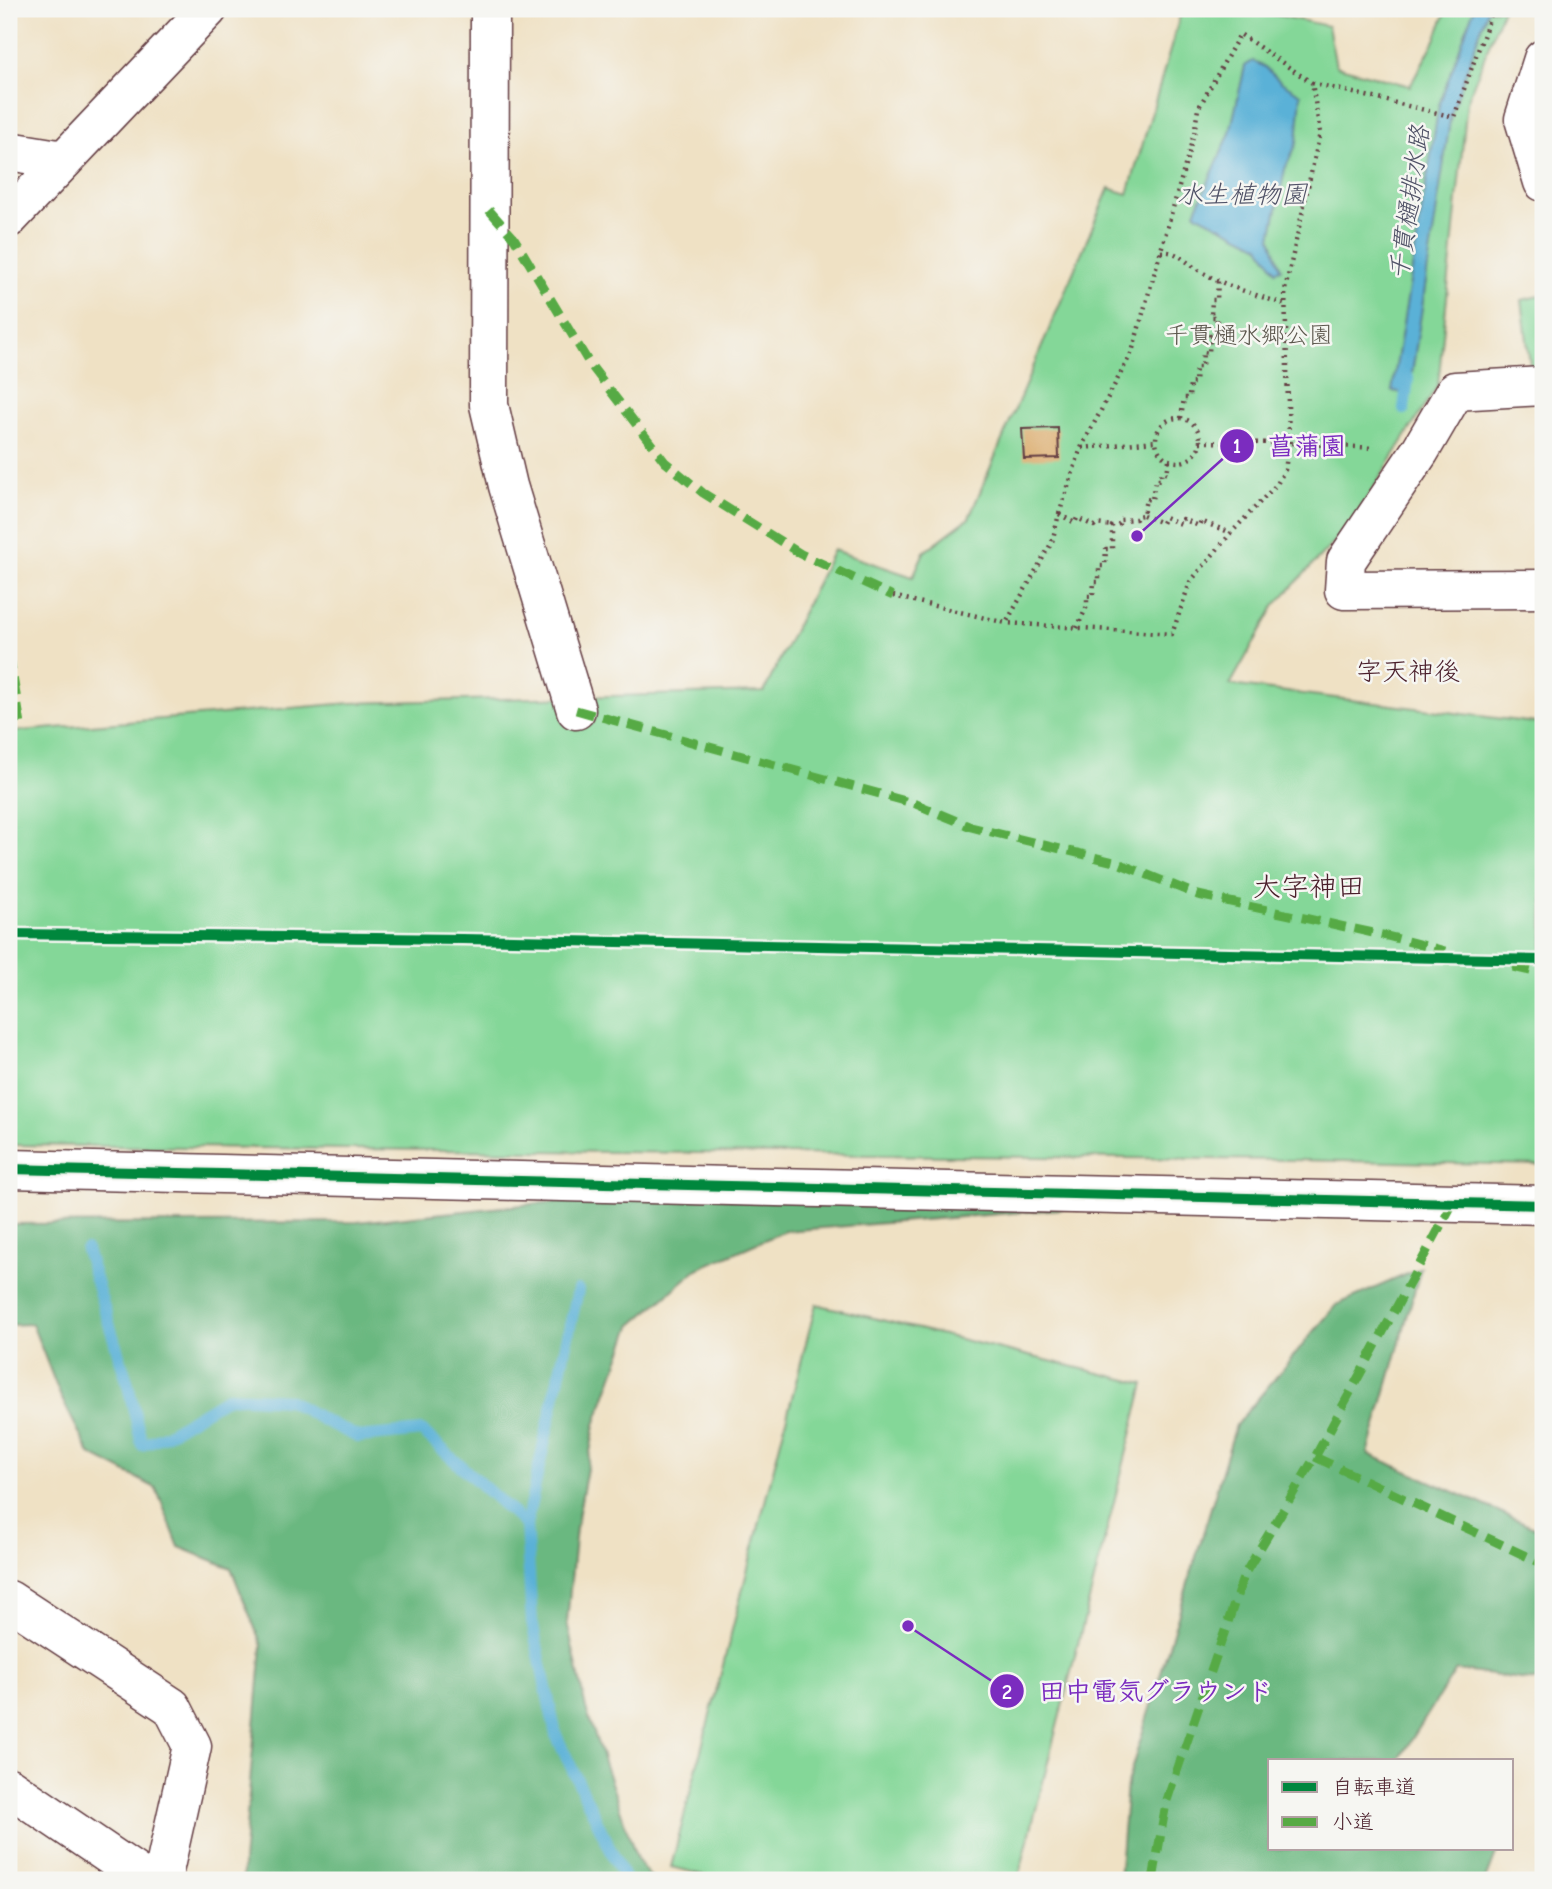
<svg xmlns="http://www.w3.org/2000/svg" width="1552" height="1889" font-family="'Comic Neue','Klee One',sans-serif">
	<rect width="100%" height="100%" fill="#f6f6f2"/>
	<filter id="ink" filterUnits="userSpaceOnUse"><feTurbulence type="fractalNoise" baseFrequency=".0143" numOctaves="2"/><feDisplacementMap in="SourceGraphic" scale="14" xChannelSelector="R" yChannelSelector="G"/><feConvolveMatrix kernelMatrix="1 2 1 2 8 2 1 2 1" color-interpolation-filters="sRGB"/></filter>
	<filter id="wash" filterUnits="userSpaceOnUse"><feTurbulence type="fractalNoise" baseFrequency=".00686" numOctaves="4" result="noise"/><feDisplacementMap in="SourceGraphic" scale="28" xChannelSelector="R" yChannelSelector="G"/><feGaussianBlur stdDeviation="1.57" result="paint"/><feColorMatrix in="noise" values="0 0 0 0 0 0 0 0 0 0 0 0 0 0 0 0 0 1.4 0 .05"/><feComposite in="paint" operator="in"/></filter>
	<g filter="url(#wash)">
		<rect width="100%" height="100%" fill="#efe1c4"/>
		<g fill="#84d798" stroke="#677b62" stroke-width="2">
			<path d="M1182,9H1248L1328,26L1336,66L1410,86L1435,40L1447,9H1503L1467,102L1438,385L1351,524L1275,605L1230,685L1543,724V1165L1291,1160L9,1145V732L351,703L764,692L833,550L913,577L924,552L969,518L1109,188L1128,194Z"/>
			<path d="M1543,295V372L1531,373L1522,300Z"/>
			<path d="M816,1304L1144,1384L1018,1880H726L671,1867Z"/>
		</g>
		<g fill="#6bb880" stroke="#5a6c56" stroke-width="2">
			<path d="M679,1189L1098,1206L785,1231L697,1269L631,1326L595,1425L576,1528L567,1622L586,1709L638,1862L653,1880H243V1862L262,1646L231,1568L179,1547L156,1488L90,1454L60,1395L32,1324L9,1325V1224L357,1222Z"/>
			<path d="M1421,1268L1368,1454L1543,1531V1682L1456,1670L1398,1761H1270V1849H1498L1486,1880H1119L1127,1784L1236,1425L1336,1305Z"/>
		</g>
		<g fill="#5ab1d7" stroke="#526881" stroke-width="2">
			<path d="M1474,9H1488L1451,114L1409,394L1392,391L1439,105Z"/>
			<path d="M1253,61L1265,67L1281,82L1301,94L1297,143L1285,169L1271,238L1281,269L1276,271L1260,246L1198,215L1195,212L1230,133L1245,66Z"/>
		</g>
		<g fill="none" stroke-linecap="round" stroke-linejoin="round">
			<g stroke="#5ab1d7" stroke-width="12">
				<path d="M1404,409L1408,378"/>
				<path d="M86,1250L127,1381L142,1445L164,1436L228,1397L288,1400L325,1421L358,1437L422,1431L526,1525"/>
				<path d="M578,1290L526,1525L532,1622L556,1735L625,1880"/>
			</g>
		</g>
		<g id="blocks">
			<path fill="#daa968" d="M1058,428L1059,458L1024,459L1022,429Z"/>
		</g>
	</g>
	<g filter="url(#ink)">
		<use href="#blocks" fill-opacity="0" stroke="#633c42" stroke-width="2"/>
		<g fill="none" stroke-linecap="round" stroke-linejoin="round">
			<defs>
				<g id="minor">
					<path d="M490,9L489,405L508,486L576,710"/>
					<path d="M1543,59L1524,119L1543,182"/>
					<path d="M9,151L64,160"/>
					<path d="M9,218L208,9"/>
					<path d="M1543,386L1455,391L1420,451L1346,561L1344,590L1543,589"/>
					<path d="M9,1169L1543,1205"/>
					<path d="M9,1600L172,1707L192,1746L162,1880"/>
					<path d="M9,1787L146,1880"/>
				</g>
			</defs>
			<use href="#minor" stroke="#633c42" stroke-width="41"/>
			<g stroke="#633c42" stroke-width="4.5" stroke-dasharray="2 5" stroke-linecap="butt">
				<path d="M1312,83L1454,117L1493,9"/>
				<path d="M1161,252C1176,250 1182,259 1194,267C1221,286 1255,294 1286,305"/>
				<path d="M1181,418L1184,398H1189L1190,383H1195L1196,367H1202L1203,352L1209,353L1210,336H1216L1217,317H1211L1212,300H1217L1218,280"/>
				<circle cx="1178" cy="440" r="22"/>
				<path d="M1200,442L1289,443L1374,448"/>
				<path d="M1082,448L1156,441"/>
				<path d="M1059,514L1075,523L1077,518L1094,526L1096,524L1112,526"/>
				<path d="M1143,515L1162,523L1165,517L1181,524L1183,519L1199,526L1201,521L1231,533"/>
				<path d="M893,596L1006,623L1052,542L1059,514L1081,448L1132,352L1194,134L1198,109L1240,34L1312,83L1320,133L1285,290L1289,443L1285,470L1277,484L1231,533L1190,582L1172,634L1006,623"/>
				<path d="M1077,628L1087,606V596H1093L1094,582H1099V566H1105L1106,549H1112V526L1119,524V520L1136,519L1137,516L1143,515L1146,499L1152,500L1155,480H1160L1162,472L1167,474L1169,460"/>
			</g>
			<use href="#minor" stroke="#fff" stroke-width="38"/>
			<g stroke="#57aa44" stroke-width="9" stroke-dasharray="18 9" stroke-linecap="butt">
				<path d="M489,210L514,238L589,363L665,462L703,493L801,554L893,596"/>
				<path d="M9,652L22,731"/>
				<path d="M576,710L916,804L971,827L1118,863L1198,895L1387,936L1445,951"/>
				<path d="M1513,967L1543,974"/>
				<path d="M1315,1457L1543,1564"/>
				<path d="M1153,1880L1166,1803L1244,1575L1315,1457L1453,1203"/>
			</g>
			<defs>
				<g id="cycleway">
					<path d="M9,934L462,939L1543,960"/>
					<path d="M9,1169L1543,1205"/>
				</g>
			</defs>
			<use href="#cycleway" stroke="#f6f6f2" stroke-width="15"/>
			<use href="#cycleway" stroke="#00873e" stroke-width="10"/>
		</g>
	</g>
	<g text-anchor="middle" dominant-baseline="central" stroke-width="5" stroke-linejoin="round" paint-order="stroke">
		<g font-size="24" fill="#5b564c" stroke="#f6f6f2">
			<text x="1249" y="335">千貫樋水郷公園</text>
		</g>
		<g font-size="26" font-style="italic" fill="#505267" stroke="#f6f6f2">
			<text x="1242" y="195">水生植物園</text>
			<text transform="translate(1410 203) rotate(-82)">千貫樋排水路</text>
		</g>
		<g font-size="26" fill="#4a1f2b" stroke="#f6f6f2">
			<text x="1408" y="672">字天神後</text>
		</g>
		<g font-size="28" fill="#4a1f2b" stroke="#f6f6f2">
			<text x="1309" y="887">大字神田</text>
		</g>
	</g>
	<path fill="none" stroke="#7b2cbf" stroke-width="2.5" d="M1137 536L1237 446M908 1626L1007 1691"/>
	<g fill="#7b2cbf" stroke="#f6f6f2" stroke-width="2.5">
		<circle cx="1137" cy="536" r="7"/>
		<circle cx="908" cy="1626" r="7"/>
		<circle cx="1237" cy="446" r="18"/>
		<circle cx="1007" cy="1691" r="18"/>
	</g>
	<g font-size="21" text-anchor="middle" font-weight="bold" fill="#fff">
		<text x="1237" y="453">1</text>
		<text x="1007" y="1699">2</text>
	</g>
	<g font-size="26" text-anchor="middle" font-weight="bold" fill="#7b2cbf" stroke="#f6f6f2" stroke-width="5" stroke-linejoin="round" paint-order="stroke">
		<text x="1307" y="455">菖蒲園</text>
		<text x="1156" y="1700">田中電気グラウンド</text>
	</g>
	<rect width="1552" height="1889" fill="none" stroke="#f6f6f2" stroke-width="35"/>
	<rect x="1268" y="1759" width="245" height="91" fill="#f6f6f2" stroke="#b1a0a2" stroke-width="2"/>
	<rect x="1282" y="1782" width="35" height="10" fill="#00873e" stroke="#b1a0a2" stroke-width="2"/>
	<text x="1332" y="1794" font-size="21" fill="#4a1f2b">自転車道</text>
	<rect x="1282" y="1817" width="35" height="10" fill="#57aa44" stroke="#b1a0a2" stroke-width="2"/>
	<text x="1332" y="1829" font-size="21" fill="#4a1f2b">小道</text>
</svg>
